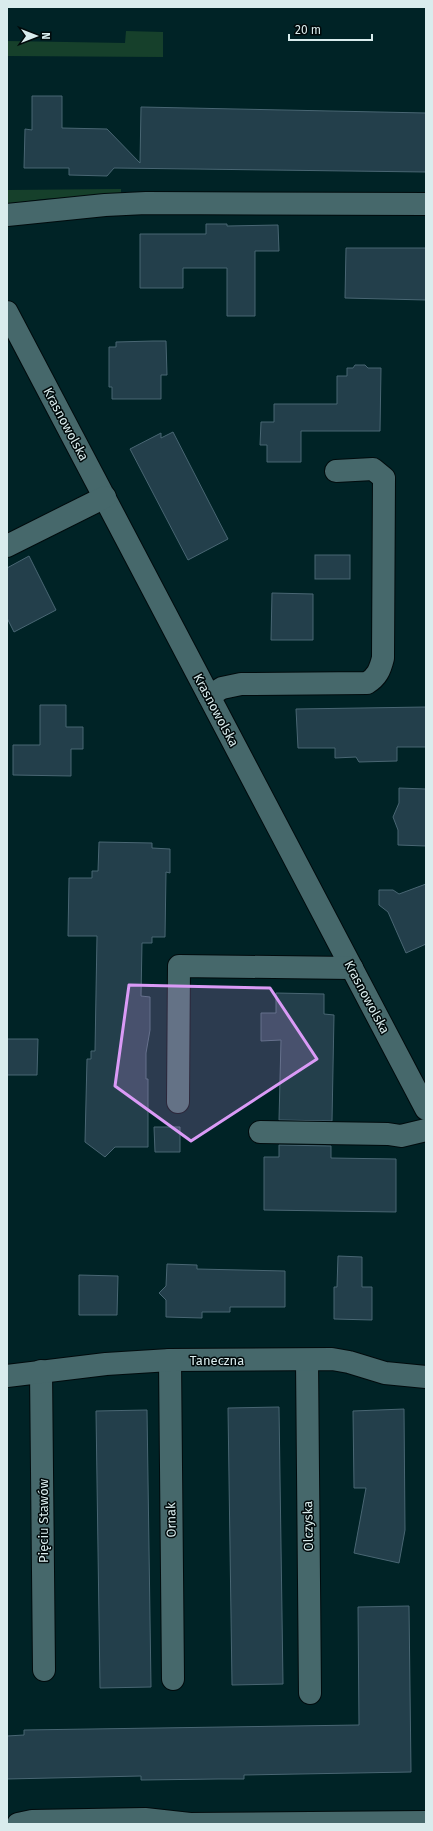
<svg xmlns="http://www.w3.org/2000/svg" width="433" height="1831" font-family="'Fira Sans',sans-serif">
	<rect width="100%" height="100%" fill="#002326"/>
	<g fill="#16402b">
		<path d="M126,31L163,32V57L7,56V41L125,43Z"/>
		<path d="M121,189V194L43,199L7,204V190Z"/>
	</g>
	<g fill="#233f4b" stroke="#496673">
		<path d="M32,96H62V128L107,129L140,163L141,107L426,113V172L114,168L107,176L69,175V168H24L25,129L32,130Z"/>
		<path d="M206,224H227V226L278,225L279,251H255V316H227V268H183V288H140V234H206Z"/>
		<path d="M346,248H426V300L345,298Z"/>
		<path d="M153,341H166L167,375H161V399H112V387H109V347H116V342Z"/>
		<path d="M355,365H365L368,368H381L380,431H301V462H267V445H260L261,422H274V404H337V376H347V368H353Z"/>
		<path d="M173,432L228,539L188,560L130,449L161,433V438Z"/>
		<rect x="315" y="555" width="35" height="24"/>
		<path d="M29,556L56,610L14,632L7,618V568Z"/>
		<path d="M272,593L313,594V640H271Z"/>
		<path d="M40,705H66V727H83V749H71V776L13,775V745H40Z"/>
		<path d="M426,707V747H397V761L359,762L356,757L335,758V748H298L296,709Z"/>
		<path d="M399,788L426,789V846L398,845V830L393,817L399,803Z"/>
		<path d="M99,842L152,843V848L170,849V873L166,872L165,937H152V943H142L141,996L150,997V1030L146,1053V1079H148V1147H115L105,1157L85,1142L87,1059H91V1051H95L97,936H68L69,878H92V871H98Z"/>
		<path d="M426,884V944L406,953L388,912L379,905V890H393L399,894Z"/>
		<path d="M276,993L324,994V1014L334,1015L332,1121L279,1120L281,1040L261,1041V1013H276Z"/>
		<path d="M7,1039H38L37,1075H7Z"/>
		<path d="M154,1127H180V1152H155Z"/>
		<path d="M279,1145L331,1146V1158L396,1159V1212L264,1210V1157H279Z"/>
		<path d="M338,1256L362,1257V1287H372V1320L334,1319V1287H337Z"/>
		<path d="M167,1264L197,1265V1269L285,1271V1307H230V1312H202V1318L166,1317V1300L159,1293L166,1286Z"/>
		<path d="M79,1275L118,1276L117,1315H79Z"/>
		<path d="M279,1407L283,1684L232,1685L228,1408Z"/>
		<path d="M404,1409L405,1530L399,1563L354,1553L366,1488H354L353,1411Z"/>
		<path d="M147,1410L151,1687L100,1688L96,1411Z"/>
		<path d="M409,1606L411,1772L244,1775V1779H218L141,1780V1776L7,1779V1736L24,1735V1730L359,1725L358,1607Z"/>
	</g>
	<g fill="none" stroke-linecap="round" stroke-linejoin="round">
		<defs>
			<g id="minor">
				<path d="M7,215L105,205L146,203L426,204"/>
				<path d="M7,312L426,1109"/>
				<path d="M7,546L105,497"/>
				<path d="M209,696L222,688L241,684L367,683C377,677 380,670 383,658L384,478L373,469L336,471"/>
				<path d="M178,1102L179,966L352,968"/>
				<path d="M260,1132L388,1134L401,1136L426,1130"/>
				<path d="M170,1360L173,1679"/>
				<path d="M307,1360L310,1693"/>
				<path d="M41,1371L44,1670"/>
				<path d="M7,1376L106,1364L170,1360L332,1359L349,1362L385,1373L426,1377"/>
				<path d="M18,1824L32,1821L145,1819L190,1824L426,1822"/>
			</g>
		</defs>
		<use href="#minor" stroke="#000b0d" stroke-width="24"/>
		<use href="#minor" stroke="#46686b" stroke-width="22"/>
	</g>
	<path fill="#da9af6" fill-opacity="0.2" stroke="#da9af6" stroke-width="3" stroke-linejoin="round" d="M129,985L270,988L317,1059L191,1141L115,1086Z"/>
	<g text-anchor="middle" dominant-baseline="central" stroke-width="3" stroke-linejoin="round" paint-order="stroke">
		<g font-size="13" fill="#d9eced" stroke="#010a0b">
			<text transform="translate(66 424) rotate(62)">Krasnowolska</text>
			<text transform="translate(216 710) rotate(62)">Krasnowolska</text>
			<text transform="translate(367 997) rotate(62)">Krasnowolska</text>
			<text x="217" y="1360">Taneczna</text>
			<text transform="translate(171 1520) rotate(-91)">Ornak</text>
			<text transform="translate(43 1521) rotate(-90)">Pięciu Stawów</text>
			<text transform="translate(308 1526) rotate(-91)">Olczyska</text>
		</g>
	</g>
	<rect width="433" height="1831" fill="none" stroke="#d9eced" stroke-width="16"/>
	<g transform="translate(36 36) rotate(90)" stroke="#010a0b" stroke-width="3" paint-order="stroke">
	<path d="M0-3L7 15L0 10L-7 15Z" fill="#d9eced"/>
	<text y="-6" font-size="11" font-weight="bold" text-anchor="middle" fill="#d9eced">N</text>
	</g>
	<path d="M289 34v6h83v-6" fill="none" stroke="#d9eced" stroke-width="2"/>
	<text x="295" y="34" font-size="12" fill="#d9eced" stroke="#010a0b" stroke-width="3" paint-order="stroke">20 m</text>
</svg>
